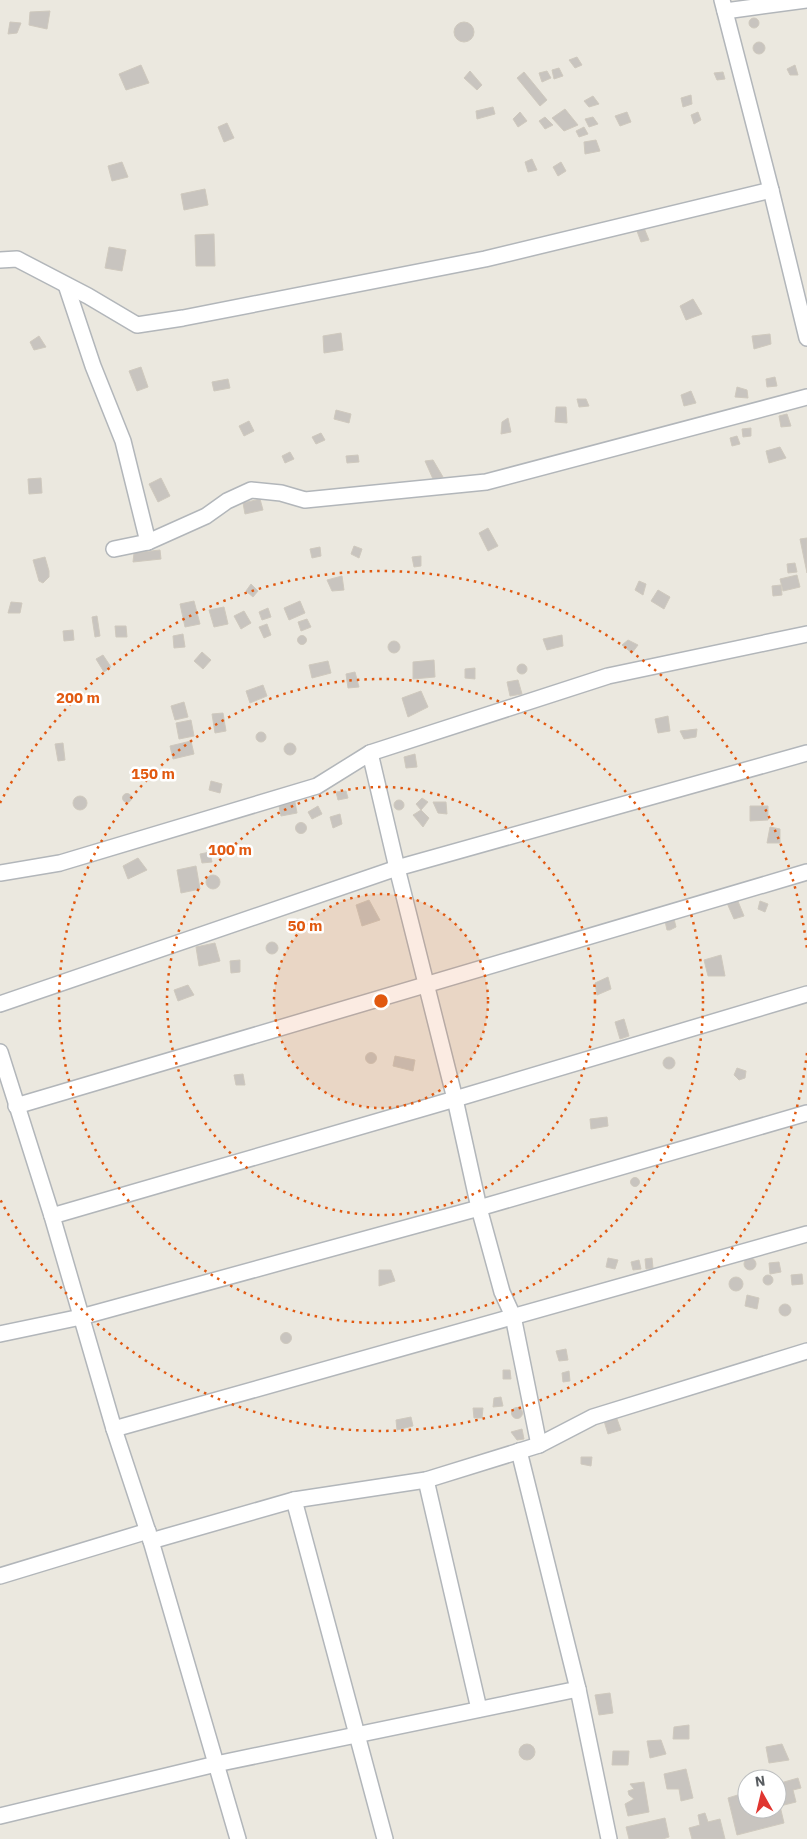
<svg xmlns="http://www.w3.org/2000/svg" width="807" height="1839" font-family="'IBM Plex Sans',sans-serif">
	<rect width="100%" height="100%" fill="#ebe8df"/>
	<g fill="#c8c4bf" stroke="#cfc9be">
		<path d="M50,11L47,29L29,25L30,12Z"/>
		<circle cx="754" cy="23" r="5"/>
		<path d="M10,22L21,23L17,33L8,34Z"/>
		<circle cx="464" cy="32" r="10"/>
		<circle cx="759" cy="48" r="6"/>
		<path d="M577,57L582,65L575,68L569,60Z"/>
		<path d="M141,65L149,83L126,90L119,74Z"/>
		<path d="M795,65L798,75H790L787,69Z"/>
		<path d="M559,68L563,76L554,79L552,70Z"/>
		<path d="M470,71L482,85L477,90L464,78Z"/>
		<path d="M547,71L551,78L542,82L539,73Z"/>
		<path d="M524,72L547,100L540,106L517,78Z"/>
		<path d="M723,72L725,79L717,80L714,73Z"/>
		<path d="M691,95L692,104L683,107L681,98Z"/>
		<path d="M593,96L599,104L589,107L584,101Z"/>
		<path d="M493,107L495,114L477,119L476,111Z"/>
		<path d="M565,109L578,125L564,131L552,118Z"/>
		<path d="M520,112L527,121L518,127L513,119Z"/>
		<path d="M627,112L631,122L620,126L615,116Z"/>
		<path d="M698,112L701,120L694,124L691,115Z"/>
		<path d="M545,117L553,125L545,129L539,121Z"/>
		<path d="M593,117L598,124L589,127L585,119Z"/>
		<path d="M227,123L234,138L224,142L218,127Z"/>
		<path d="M584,127L588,134L579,137L576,131Z"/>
		<path d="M596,140L600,151L585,154L584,142Z"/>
		<path d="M532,159L537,170L528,172L525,162Z"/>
		<path d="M122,162L128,177L112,181L108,166Z"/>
		<path d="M561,162L566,171L558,176L553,167Z"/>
		<path d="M205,189L208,205L184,210L181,194Z"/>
		<path d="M644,228L649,240L641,242L637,231Z"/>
		<path d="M214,234L215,266H196L195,235Z"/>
		<path d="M109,247L126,250L122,271L105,268Z"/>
		<path d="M693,299L702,314L686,320L680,306Z"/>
		<path d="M341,333L343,350L324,353L323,336Z"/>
		<path d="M770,334L771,344L754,349L752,336Z"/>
		<path d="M39,336L46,347L34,350L30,342Z"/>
		<path d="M141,367L148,387L137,391L129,371Z"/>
		<path d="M775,377L777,386L767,387L766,379Z"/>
		<path d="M228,379L230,388L214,391L212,382Z"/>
		<path d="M737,387L747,390L748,398L735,397Z"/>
		<path d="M691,391L696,403L684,406L681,395Z"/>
		<path d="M577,399H586L589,406L579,407Z"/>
		<path d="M556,407H566L567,423L555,422Z"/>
		<path d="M336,410L351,414L349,423L334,419Z"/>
		<path d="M787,414L791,426L781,427L779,416Z"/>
		<path d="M508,418L511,432L501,434L502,422Z"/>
		<path d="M249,421L254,431L244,436L239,426Z"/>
		<path d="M751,428V436L743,437L742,429Z"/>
		<path d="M321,433L325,440L316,444L312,437Z"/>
		<path d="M737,436L740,444L732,446L730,438Z"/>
		<path d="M780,447L786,458L769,463L766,451Z"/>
		<path d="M290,452L294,459L285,463L282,456Z"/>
		<path d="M358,455L359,462L347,463L346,456Z"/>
		<path d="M433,460L443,477L433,479L425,461Z"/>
		<path d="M41,478L42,493L29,494L28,479Z"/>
		<path d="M161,478L170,496L158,502L149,484Z"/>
		<path d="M260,499L263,510L245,514L243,503Z"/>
		<path d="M488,528L498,546L488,551L479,533Z"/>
		<path d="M807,538V573L800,539Z"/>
		<path d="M354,546L362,549L359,558L351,554Z"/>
		<path d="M320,547L321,556L312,558L310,549Z"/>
		<path d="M160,550L161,559L133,562L134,553Z"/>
		<path d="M421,556V566L414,567L412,557Z"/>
		<path d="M45,557L49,571V577L43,583L39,581L33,560Z"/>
		<path d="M795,563L797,572L788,573L787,564Z"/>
		<path d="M797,575L800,587L783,591L780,579Z"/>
		<path d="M342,576L344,590L332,591L327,580Z"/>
		<path d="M639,581L646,584L643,595L635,590Z"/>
		<path d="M251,584L258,591L253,597L246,591Z"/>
		<path d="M781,585L782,595L773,596L772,586Z"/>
		<path d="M658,590L670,597L664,609L651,601Z"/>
		<path d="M194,601L200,624L185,627L180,604Z"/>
		<path d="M300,601L305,613L289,620L284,608Z"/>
		<path d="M11,602L22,603L20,613H8Z"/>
		<path d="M224,607L228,624L214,627L209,610Z"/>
		<path d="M268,608L271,617L262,620L259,612Z"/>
		<path d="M244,611L251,623L241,629L234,616Z"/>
		<path d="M97,616L100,636L95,637L92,617Z"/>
		<path d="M307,619L311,627L301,631L298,622Z"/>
		<path d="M267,624L271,635L264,638L259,627Z"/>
		<path d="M115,626H126L127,637H116Z"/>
		<path d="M73,630L74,640L64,641L63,631Z"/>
		<path d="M183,634L185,647L174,648L173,636Z"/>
		<path d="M562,635L563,646L547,650L543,639Z"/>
		<circle cx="302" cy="640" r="4.5"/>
		<path d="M628,640L638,645L632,653L622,645Z"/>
		<circle cx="394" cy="647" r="6"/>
		<path d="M202,652L211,660L203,669L194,661Z"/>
		<path d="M103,655L111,667L104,672L96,659Z"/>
		<path d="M434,660L435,677L413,679V662Z"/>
		<path d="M328,661L331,673L312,678L309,665Z"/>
		<circle cx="522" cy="669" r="5"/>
		<path d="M475,668V679L465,678V669Z"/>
		<path d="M355,672L359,687L348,688L346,674Z"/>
		<path d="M518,680L522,694L510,696L507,682Z"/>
		<path d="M263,685L267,696L250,703L246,691Z"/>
		<path d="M421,691L428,707L408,717L402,698Z"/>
		<path d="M184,702L188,717L175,720L171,706Z"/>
		<path d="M223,713L226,731L215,733L212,714Z"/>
		<path d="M668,716L670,731L658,733L655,719Z"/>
		<path d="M191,720L194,736L179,739L176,723Z"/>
		<path d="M697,729L696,737L684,739L680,731Z"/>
		<circle cx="261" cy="737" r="5"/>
		<path d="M191,741L194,754L173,759L170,746Z"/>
		<path d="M63,743L65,760L58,761L55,744Z"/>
		<circle cx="290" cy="749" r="6"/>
		<path d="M415,754L417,767L406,768L404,757Z"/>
		<path d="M211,781L222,784L220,793L209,790Z"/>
		<path d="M346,791L348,798L338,800L336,792Z"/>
		<circle cx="127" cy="798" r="4.5"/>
		<circle cx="80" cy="803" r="7"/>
		<path d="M422,798L428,802L421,810L416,804Z"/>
		<circle cx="399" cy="805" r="5"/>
		<path d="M295,802L297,813L281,816L279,806Z"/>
		<path d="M433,802H446L447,814L438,813Z"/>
		<path d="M318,806L322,814L312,819L308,812Z"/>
		<path d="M750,806H768V820L750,821Z"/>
		<path d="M421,810L429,818L423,827L413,815Z"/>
		<path d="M340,814L342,824L333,828L330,817Z"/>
		<circle cx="301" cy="828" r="5.5"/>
		<path d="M770,827L780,829V843H767Z"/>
		<path d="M210,852L212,862L202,863L200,854Z"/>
		<path d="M138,858L147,870L128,879L123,866Z"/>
		<path d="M196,866L200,889L181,893L177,870Z"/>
		<circle cx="213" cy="882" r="7"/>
		<path d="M737,899L744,916L734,919L727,903Z"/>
		<path d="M369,900L380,920L362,926L356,905Z"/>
		<path d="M760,901L768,904L765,912L758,909Z"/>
		<path d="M674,919L676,927L670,930H667L665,921Z"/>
		<circle cx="272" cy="948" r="6"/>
		<path d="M215,943L220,961L199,966L196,947Z"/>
		<path d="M721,955L725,976H708L704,960Z"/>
		<path d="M240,960V972L231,973L230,961Z"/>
		<path d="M608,977L611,989L597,995L595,983Z"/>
		<path d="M188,985L194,995L178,1001L174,990Z"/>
		<path d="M624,1019L629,1036L620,1039L615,1022Z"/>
		<circle cx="371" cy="1058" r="5.5"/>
		<path d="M395,1056L415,1060L413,1071L393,1066Z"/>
		<circle cx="669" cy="1063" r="6"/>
		<path d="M737,1068L746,1071L745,1078L739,1080L734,1075Z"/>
		<path d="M243,1074L245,1085H236L234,1075Z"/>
		<path d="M607,1117L608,1126L591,1129L590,1119Z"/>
		<circle cx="635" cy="1182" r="4.5"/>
		<circle cx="750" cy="1264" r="6"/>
		<path d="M608,1258L618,1260L615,1269L606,1267Z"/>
		<path d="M652,1258L653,1268L646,1269L645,1259Z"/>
		<path d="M639,1260L641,1269L633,1270L631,1262Z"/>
		<path d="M779,1262L781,1272L770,1274L769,1263Z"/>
		<path d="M379,1270H391L395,1281L379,1286Z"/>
		<path d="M802,1274L803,1284L792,1285L791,1275Z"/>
		<circle cx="768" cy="1280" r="5"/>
		<circle cx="736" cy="1284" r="7"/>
		<path d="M747,1295L759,1298L757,1309L745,1306Z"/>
		<circle cx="785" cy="1310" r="6"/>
		<circle cx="286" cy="1338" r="5.5"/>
		<path d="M566,1349L568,1360L559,1361L556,1351Z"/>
		<path d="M503,1370H510L511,1379H503Z"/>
		<path d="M569,1371L570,1381L563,1382L562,1373Z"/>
		<path d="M501,1397L503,1406L493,1407L494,1398Z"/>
		<circle cx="517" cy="1413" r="5.5"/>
		<path d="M473,1408H483L482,1418H474Z"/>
		<path d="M411,1417L413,1426L397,1430L396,1420Z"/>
		<path d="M617,1419L621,1430L608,1434L604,1421Z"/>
		<path d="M522,1429L524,1439L517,1440L511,1432Z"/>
		<path d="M581,1457H592L591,1466L581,1464Z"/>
		<path d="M610,1693L613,1713L599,1715L595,1695Z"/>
		<path d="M689,1725V1739H673L674,1727Z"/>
		<path d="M661,1740L666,1754L650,1758L647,1741Z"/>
		<path d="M782,1744L789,1760L769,1763L766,1747Z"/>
		<circle cx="527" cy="1752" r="8"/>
		<path d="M613,1751H629L628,1765H612Z"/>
		<path d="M686,1769L693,1798L681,1801L679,1789H667L664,1774Z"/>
		<path d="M798,1778L801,1788L793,1790L796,1802L780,1806L784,1823L737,1835L728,1798L741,1794L742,1799L747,1798V1809H777V1784Z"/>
		<path d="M644,1782L649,1812L628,1816L625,1804L634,1799L629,1795L628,1791L634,1789L630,1784Z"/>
		<path d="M705,1813L708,1822L720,1819L725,1839H692L689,1828L700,1825L698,1815Z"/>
		<path d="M665,1818L669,1837L663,1839H629L626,1827Z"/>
	</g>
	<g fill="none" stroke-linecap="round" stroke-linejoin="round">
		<defs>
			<g id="street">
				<path d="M722,0L771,190L807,338"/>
				<path d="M725,11L807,0"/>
				<path d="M0,260L17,259L88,296L137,325L183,318L485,259L771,190"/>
				<path d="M66,285L93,366L123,441L148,542"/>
				<path d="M114,549L148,542L206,516L227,501L251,490L281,493L305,500L486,482L807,397"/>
				<path d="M370,753L397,868L455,1099L479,1208L502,1292L513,1316L539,1445"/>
				<path d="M0,873L60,863L317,786L370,753L608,676L807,634"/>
				<path d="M0,1004L397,868L807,753"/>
				<path d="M0,1052L52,1216L114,1429L151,1541L238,1839"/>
				<path d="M16,1106L807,872"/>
				<path d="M52,1216L455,1099L807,994"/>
				<path d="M0,1334L81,1317L479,1208L807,1113"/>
				<path d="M114,1429L807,1234"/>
				<path d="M426,1480L479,1709"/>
				<path d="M294,1500L385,1839"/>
				<path d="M151,1541L294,1500L426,1480L539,1445L593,1417L807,1351"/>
				<path d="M0,1576L148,1531"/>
				<path d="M578,1689L609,1839"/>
				<path d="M0,1816L216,1764L578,1689L519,1451"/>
			</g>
		</defs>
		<use href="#street" stroke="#b2b6ba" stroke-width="18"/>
		<use href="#street" stroke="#fff" stroke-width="15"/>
	</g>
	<circle cx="381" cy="1001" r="107" fill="#e15910" fill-opacity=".12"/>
	<g fill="none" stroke="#e15910" stroke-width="2.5" stroke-dasharray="2.5 5">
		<circle cx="381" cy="1001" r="107"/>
		<circle cx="381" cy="1001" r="214"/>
		<circle cx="381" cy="1001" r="322"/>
		<path d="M807 1053A429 429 0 0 1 0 1199M0 803A429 429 0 0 1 807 949"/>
	</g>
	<circle cx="381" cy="1001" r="8" fill="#e15910" stroke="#fff" stroke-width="2.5"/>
	<g font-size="15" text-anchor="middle" font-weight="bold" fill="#e15910" stroke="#fff" stroke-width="5" stroke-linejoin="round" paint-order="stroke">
		<text x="78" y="703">200 m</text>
		<text x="153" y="779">150 m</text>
		<text x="230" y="855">100 m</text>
		<text x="305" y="931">50 m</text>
	</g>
	<g transform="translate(762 1794) rotate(352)"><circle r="24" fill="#ffffff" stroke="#bcbebf"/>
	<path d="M0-4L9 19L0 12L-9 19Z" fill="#e03630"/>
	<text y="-8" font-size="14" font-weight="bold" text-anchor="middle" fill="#585c60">N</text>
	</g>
</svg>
